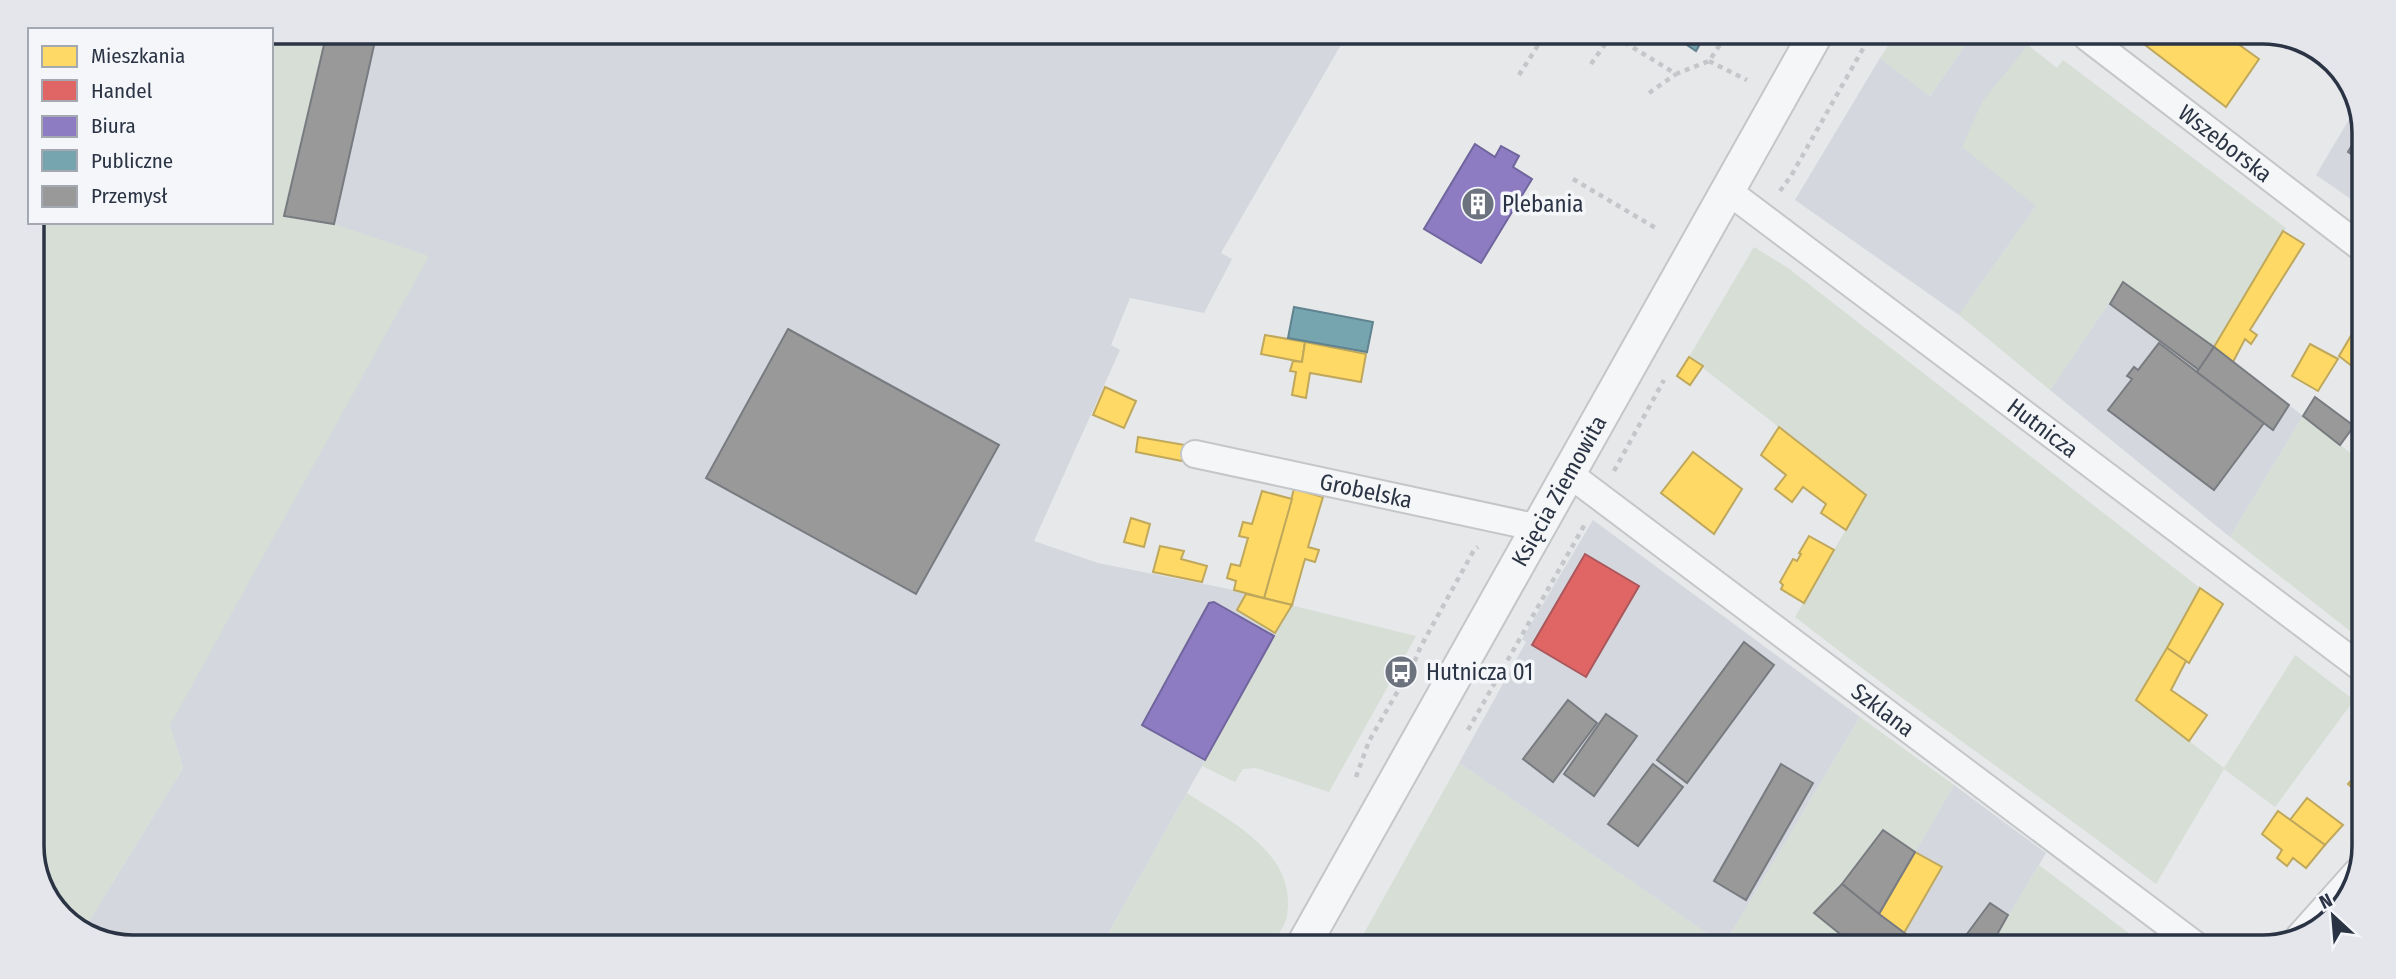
<svg xmlns="http://www.w3.org/2000/svg" width="2396" height="979" font-family="'Fira Sans Condensed',sans-serif">
	<rect width="100%" height="100%" fill="#e6e8ea"/>
	<g fill="#d4d7dd">
		<path d="M271,32L1346,36L1221,253L1232,259L1204,313L1130,298L1111,345L1120,350L1034,541L1098,563L1234,590L1292,605L1103,943L94,940L83,931L183,768L170,726L32,853V222H271Z"/>
		<path d="M1970,38H2020L2028,45L1983,102L2036,206L1959,315L1795,200L1880,58L1930,96Z"/>
		<path d="M2357,106L2364,127V208L2316,175Z"/>
		<path d="M2123,282L2214,347L2303,416L2230,537L2050,390Z"/>
		<path d="M1593,520L1860,717L1724,945L1459,763L1526,642L1522,639Z"/>
		<path d="M1954,785L2046,853L1990,947L1922,946L1879,914Z"/>
	</g>
	<g fill="#d6ded6">
		<path d="M271,32H327L284,216L334,224L429,256L170,725L183,768L83,931L52,908L32,853V222H271Z"/>
		<path d="M1893,38H1970L1930,96L1880,58Z"/>
		<path d="M2028,45L2057,68L2063,60L2286,228L2214,347L2123,282L2050,390L1959,315L2036,206L1962,147L1982,102Z"/>
		<path d="M1754,247L1788,268L2200,588L2136,700L2224,768L2295,655L2354,700L2275,807L2224,769L2156,884C2037,793 1913,709 1795,617L1866,495L1689,357Z"/>
		<path d="M2303,416L2361,461L2359,638L2230,537Z"/>
		<path d="M1290,605L1416,636L1329,792L1256,768L1243,769L1235,782L1202,766Z"/>
		<path d="M1860,717L1954,785L1879,914L1922,946L1358,944L1459,763L1724,945Z"/>
		<path d="M1187,793C1231,822 1297,853 1287,915C1286,925 1277,936 1272,944L1103,943Z"/>
		<path d="M2039,865L2147,947H1990Z"/>
	</g>
	<g fill="#ffd966" stroke="#bfa85c" stroke-width="2">
		<path d="M2136,38L2231,39L2259,59L2226,107Z"/>
		<path d="M2283,231L2304,244L2250,330L2257,335L2251,344L2245,339L2233,362L2214,347Z"/>
		<path d="M2362,317V374L2339,356Z"/>
		<path d="M1265,335L1305,342L1302,362L1261,354Z"/>
		<path d="M1305,342L1366,354L1361,382L1310,373L1306,398L1292,395L1296,372L1290,371L1293,361L1302,362Z"/>
		<path d="M2310,344L2338,359L2318,391L2292,376Z"/>
		<path d="M1689,357L1703,366L1690,385L1677,376Z"/>
		<path d="M1105,387L1136,401L1124,428L1093,415Z"/>
		<path d="M1779,427L1866,495L1846,530L1821,513L1826,504L1803,487L1792,502L1775,489L1786,475L1761,455Z"/>
		<path d="M1138,437L1185,445L1182,461L1136,452Z"/>
		<path d="M1693,452L1742,489L1714,534L1661,493Z"/>
		<path d="M1294,489L1323,497L1308,547L1319,550L1315,562L1305,559L1292,605L1264,598Z"/>
		<path d="M1262,491L1292,499L1264,598L1234,590L1236,581L1227,578L1231,564L1240,566L1248,538L1239,536L1243,522L1252,524Z"/>
		<path d="M1131,518L1150,524L1144,547L1124,542Z"/>
		<path d="M1809,536L1834,550L1804,603L1781,589L1783,585L1780,582L1793,559L1797,561L1801,554L1799,553Z"/>
		<path d="M1160,546L1184,551L1181,559L1207,566L1202,582L1153,572Z"/>
		<path d="M2200,588L2223,604L2189,663L2167,648Z"/>
		<path d="M1246,594L1292,605L1275,633L1237,610Z"/>
		<path d="M2167,648L2186,661L2171,690L2207,715L2189,741L2136,700Z"/>
		<path d="M2358,773V793L2348,784Z"/>
		<path d="M2307,798L2343,825L2325,845L2290,820Z"/>
		<path d="M2278,811L2325,845L2306,868L2293,858L2287,866L2277,858L2282,850L2262,834Z"/>
		<path d="M1915,852L1942,867L1904,933L1879,914Z"/>
	</g>
	<path fill="#e06666" stroke="#aa575c" stroke-width="2" d="M1585,554L1639,586L1586,677L1532,645Z"/>
	<g fill="#8e7cc3" stroke="#70669d" stroke-width="2">
		<path d="M1475,144L1495,157L1501,146L1519,156L1513,167L1532,179L1481,263L1424,229Z"/>
		<path d="M1214,602L1274,636L1205,760L1142,725L1209,603Z"/>
	</g>
	<g fill="#76a5af" stroke="#60838f" stroke-width="2">
		<path d="M1675,37H1704L1696,51Z"/>
		<path d="M1294,307L1373,322L1367,352L1288,338Z"/>
	</g>
	<g fill="#999" stroke="#787b80" stroke-width="2">
		<path d="M327,32H377L334,224L284,216Z"/>
		<path d="M2364,125V162L2348,152Z"/>
		<path d="M2123,282L2214,347L2199,370L2110,304Z"/>
		<path d="M788,329L999,445L916,594L706,478Z"/>
		<path d="M2159,343L2264,423L2214,490L2108,410L2132,379L2127,376L2134,367L2138,370Z"/>
		<path d="M2214,347L2289,405L2273,430L2197,372Z"/>
		<path d="M2315,397L2354,426L2340,445L2303,416Z"/>
		<path d="M1744,642L1774,665L1687,783L1657,760Z"/>
		<path d="M1568,700L1597,723L1553,782L1523,759Z"/>
		<path d="M1606,714L1637,736L1594,796L1564,774Z"/>
		<path d="M1653,764L1683,787L1638,846L1608,824Z"/>
		<path d="M1781,764L1813,783L1746,900L1714,881Z"/>
		<path d="M1883,830L1915,852L1879,914L1842,884Z"/>
		<path d="M1842,884L1879,914L1922,946H1855L1814,913Z"/>
		<path d="M1990,903L2008,915L1990,947L1958,946Z"/>
	</g>
	<g fill="none" stroke-linecap="round" stroke-linejoin="round">
		<defs>
			<g id="minor">
				<path id="s1" d="M2088,38L2363,249"/>
				<path id="s2" d="M1728,191L2359,666"/>
				<path id="s3" d="M1195,454L1539,528"/>
				<path id="s4" d="M1568,473L2198,947"/>
				<path d="M2299,937L2357,872"/>
			</g>
			<g id="tertiary">
				<path id="s5" d="M1304,944L1814,37"/>
			</g>
		</defs>
		<use href="#minor" stroke="#c4c6c8" stroke-width="30"/>
		<use href="#tertiary" stroke="#c4c6c8" stroke-width="37"/>
		<g stroke="#c5c6ca" stroke-width="4.5" stroke-dasharray="5 5" stroke-linecap="butt">
			<path d="M1616,37L1676,74L1709,61L1725,37"/>
			<path d="M1709,61L1747,80"/>
			<path d="M1591,64L1610,37"/>
			<path d="M1519,75L1544,36"/>
			<path d="M1649,93L1676,74"/>
			<path d="M1573,179L1659,230"/>
			<path d="M1780,191L1791,176L1869,38"/>
			<path d="M1614,471L1664,380"/>
			<path d="M1468,730L1585,524"/>
			<path d="M1356,777L1369,741L1414,663L1420,648L1474,550L1478,547"/>
		</g>
		<use href="#minor" stroke="#f5f6f7" stroke-width="26"/>
		<use href="#tertiary" stroke="#f5f6f7" stroke-width="33"/>
	</g>
	<defs>
		<symbol id="building-disc" viewBox="-11 -11 22 22"><circle r="9.5" fill="#6c737f" stroke="#f4f6f9"/><path d="M-4-6H4V6H1V3H-1V6H-4ZM-2.5-4.3h1.7v1.8h-1.7ZM.8-4.3h1.7v1.8H.8ZM-2.5-1h1.7V.8h-1.7ZM.8-1h1.7V.8H.8Z" fill="#fff"/></symbol>
		<symbol id="bus-disc" viewBox="-11 -11 22 22"><circle r="9.5" fill="#6c737f" stroke="#f4f6f9"/><path d="M-5-6H5V4H4V6H2V4H-2V6H-4V4H-5ZM-3.5-4V0h7V-4ZM-3.5 1.2v1.5H-2V1.2ZM2 1.2v1.5H3.5V1.2Z" fill="#fff"/></symbol>
	</defs>
	<g fill-rule="evenodd">
		<use href="#building-disc" x="1459" y="185" width="38" height="38"/>
		<use href="#bus-disc" x="1382" y="653" width="38" height="38"/>
	</g>
	<g text-anchor="middle" dominant-baseline="central" stroke-width="7" stroke-linejoin="round" paint-order="stroke">
		<g font-size="23" fill="#2b3445" stroke="#f4f6f9">
			<text stroke="none"><textPath href="#s1" startOffset="173">Wszeborska</textPath></text>
			<text stroke="none"><textPath href="#s2" startOffset="394">Hutnicza</textPath></text>
			<text stroke="none"><textPath href="#s3" startOffset="175">Grobelska</textPath></text>
			<text stroke="none"><textPath href="#s5" startOffset="520">Księcia Ziemowita</textPath></text>
			<text stroke="none"><textPath href="#s4" startOffset="394">Szklana</textPath></text>
		</g>
		<g font-size="23" fill="#2b3445" stroke="#f4f6f9" text-anchor="start">
			<text x="1502" y="204">Plebania</text>
			<text x="1426" y="672">Hutnicza 01</text>
		</g>
	</g>
	<path d="M0 0H2396V979H0ZM133 44H2263A89 89 0 0 1 2352 133V846A89 89 0 0 1 2263 935H133A89 89 0 0 1 44 846V133A89 89 0 0 1 133 44Z" fill="#e4e6eb" fill-rule="evenodd"/>
	<path fill="none" stroke="#2b3445" stroke-width="3.5" d="M133 44H2263A89 89 0 0 1 2352 133V846A89 89 0 0 1 2263 935H133A89 89 0 0 1 44 846V133A89 89 0 0 1 133 44Z"/>
	<rect x="28" y="28" width="245" height="196" fill="#f4f6f9" stroke="#a4a8b1" stroke-width="2"/>
	<rect x="42" y="46" width="35" height="21" fill="#ffd966" stroke="#a4a8b1" stroke-width="2"/>
	<text x="91" y="63" font-size="21" fill="#2b3445">Mieszkania</text>
	<rect x="42" y="80" width="35" height="21" fill="#e06666" stroke="#a4a8b1" stroke-width="2"/>
	<text x="91" y="98" font-size="21" fill="#2b3445">Handel</text>
	<rect x="42" y="116" width="35" height="21" fill="#8e7cc3" stroke="#a4a8b1" stroke-width="2"/>
	<text x="91" y="133" font-size="21" fill="#2b3445">Biura</text>
	<rect x="42" y="150" width="35" height="21" fill="#76a5af" stroke="#a4a8b1" stroke-width="2"/>
	<text x="91" y="168" font-size="21" fill="#2b3445">Publiczne</text>
	<rect x="42" y="186" width="35" height="21" fill="#999999" stroke="#a4a8b1" stroke-width="2"/>
	<text x="91" y="203" font-size="21" fill="#2b3445">Przemysł</text>
	<g transform="translate(2333 916) rotate(334)" stroke="#f4f6f9" stroke-width="5" paint-order="stroke">
	<path d="M0-5L12 26L0 18L-12 26Z" fill="#2b3445"/>
	<text y="-10" font-size="19" font-weight="bold" text-anchor="middle" fill="#2b3445">N</text>
	</g>
</svg>
